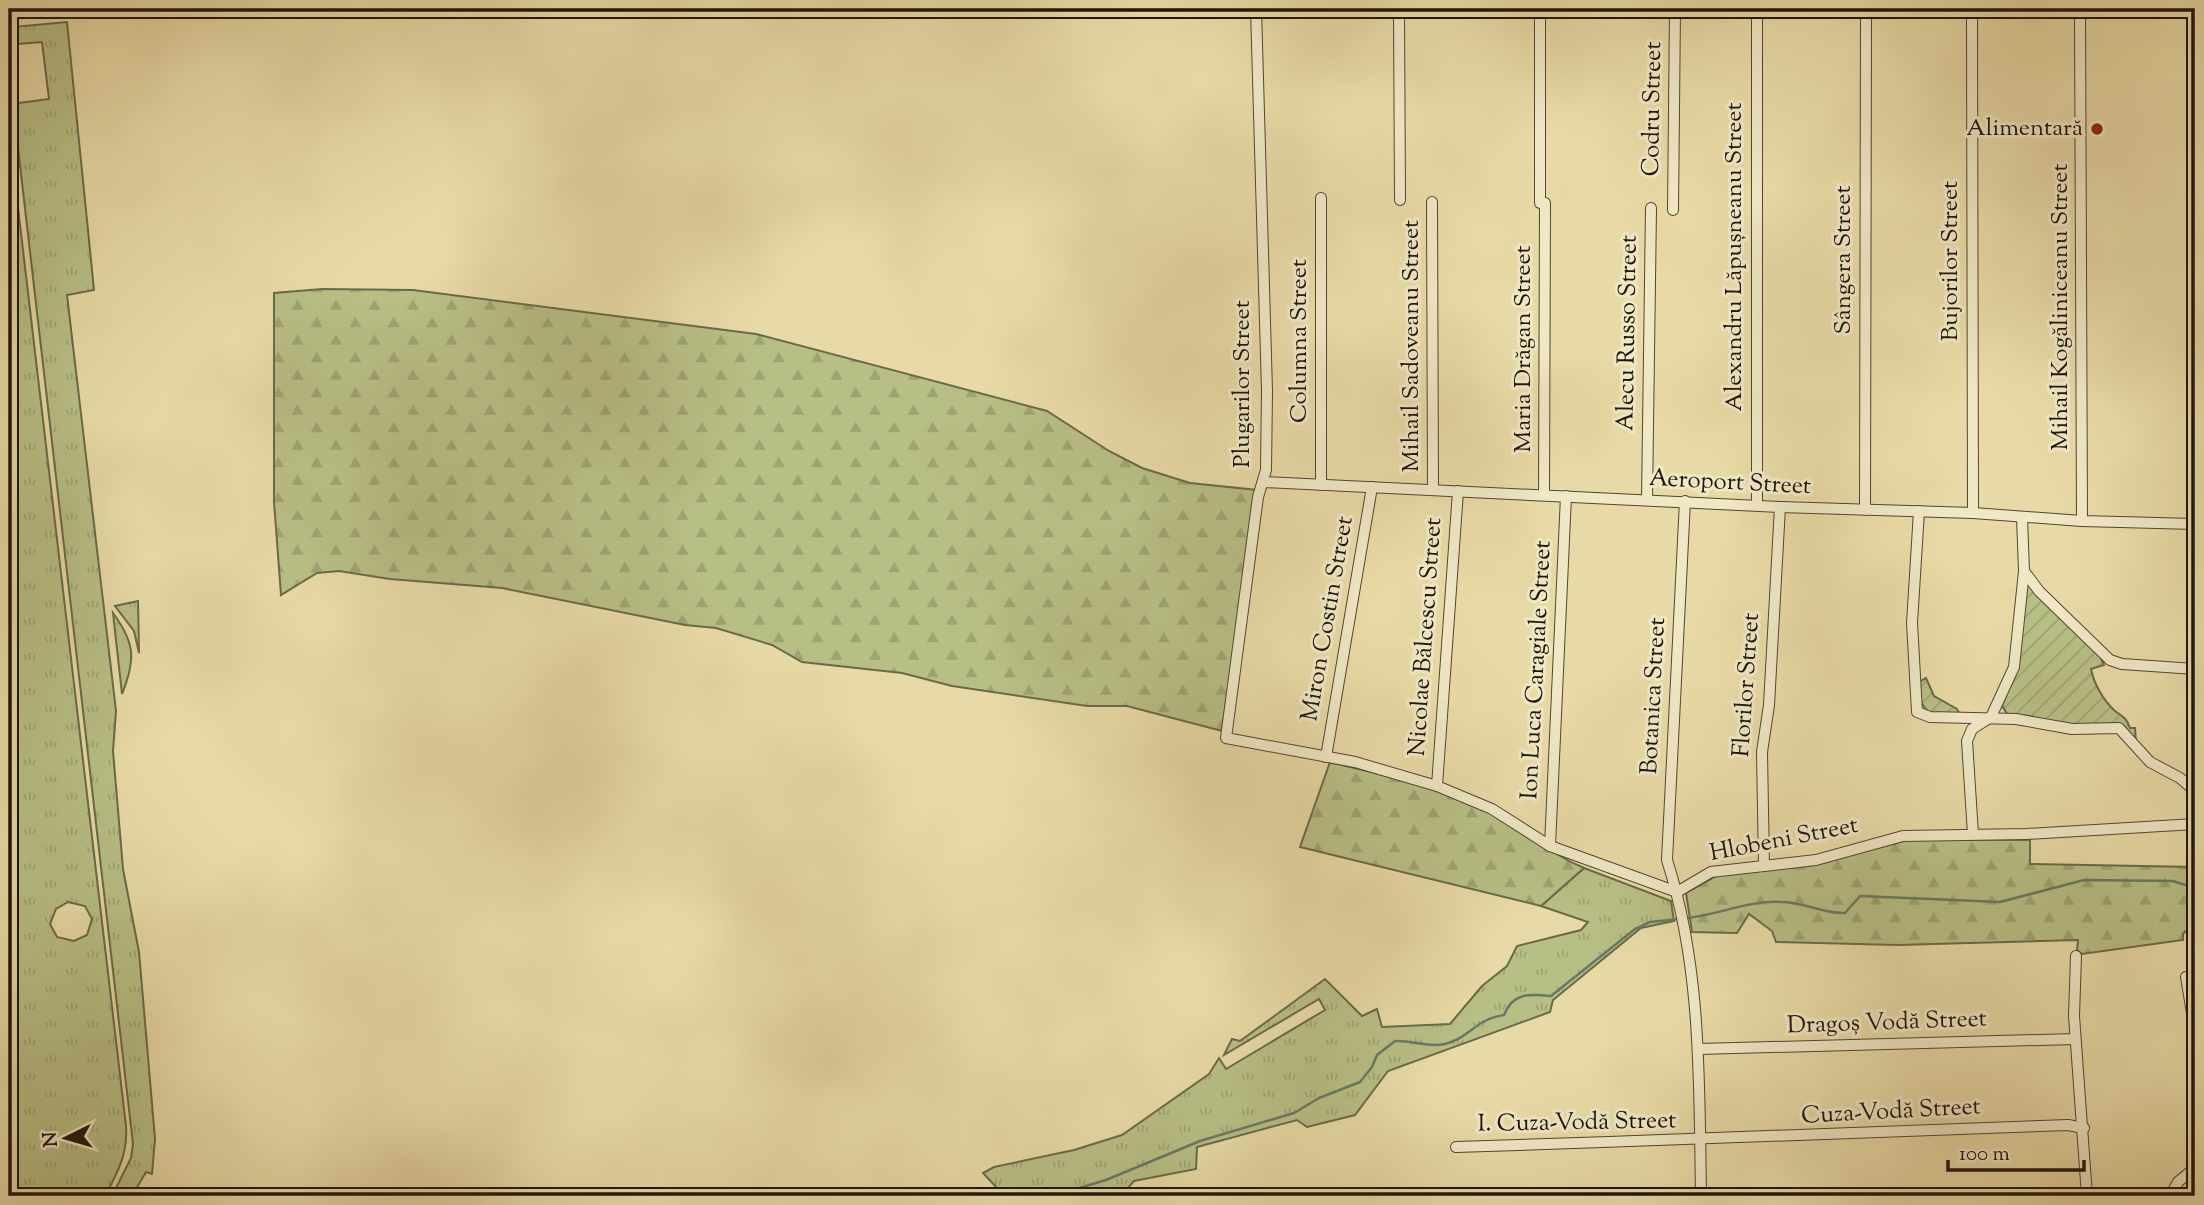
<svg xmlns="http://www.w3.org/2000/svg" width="2204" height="1205" font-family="'Sorts Mill Goudy',serif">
	<defs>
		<pattern id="grass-tufts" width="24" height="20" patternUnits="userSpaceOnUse" patternTransform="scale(1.75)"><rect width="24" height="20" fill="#b8bf85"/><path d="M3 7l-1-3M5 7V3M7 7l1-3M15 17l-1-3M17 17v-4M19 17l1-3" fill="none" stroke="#9ea372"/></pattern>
		<pattern id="forest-firs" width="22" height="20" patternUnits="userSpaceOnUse" patternTransform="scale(1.75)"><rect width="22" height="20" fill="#b8bf85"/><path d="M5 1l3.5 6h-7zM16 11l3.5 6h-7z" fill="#9ea372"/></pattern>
		<pattern id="garden-furrows" width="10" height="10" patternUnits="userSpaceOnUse" patternTransform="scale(1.75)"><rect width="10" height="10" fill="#b8bf85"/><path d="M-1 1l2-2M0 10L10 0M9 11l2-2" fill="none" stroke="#9ea372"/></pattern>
	</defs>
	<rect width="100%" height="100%" fill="#e8daa6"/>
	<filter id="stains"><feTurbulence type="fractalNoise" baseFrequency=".00286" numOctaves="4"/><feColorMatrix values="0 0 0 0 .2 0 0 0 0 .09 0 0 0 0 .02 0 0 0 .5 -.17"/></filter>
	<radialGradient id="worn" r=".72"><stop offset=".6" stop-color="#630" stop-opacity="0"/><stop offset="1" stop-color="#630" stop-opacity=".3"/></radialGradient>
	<g fill="url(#grass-tufts)" stroke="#6a6a48" stroke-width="2" fill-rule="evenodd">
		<path d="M9,9L13,27L67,22L94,290L67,295L116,711L113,751L123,869L139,952L155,1139L152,1174L146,1172L132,1196H112L131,1158L133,1144L14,113L19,103L49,99L42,42L17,44L11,41Z"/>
		<path d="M9,131L126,1126C128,1153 118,1172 105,1196H9ZM68,902L85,906L92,919L87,935L74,941L57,937L50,924L56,909Z"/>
		<path d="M138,601L139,653L134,631L115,606Z"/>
		<path d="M113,613C135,643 136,659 122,694Z"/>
		<path d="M1584,868L1671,901L1674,921L1641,928L1553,1000L1550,1012L1388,1071L1355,1115L1307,1127L1297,1120L1197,1147L1196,1169L1134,1181L1121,1196H991L999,1190L983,1173L994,1167L1074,1150L1122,1135L1209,1074L1219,1058L1226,1069L1325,1010L1319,999L1224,1055L1232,1039L1240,1041L1325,979L1362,1016L1377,1009L1382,1027L1450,1024L1482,986L1507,966L1517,946L1581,930L1588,922L1541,906Z"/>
	</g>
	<g fill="url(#forest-firs)" stroke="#6a6a48" stroke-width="2">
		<path d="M322,289L413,290L756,334L1047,411L1109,451L1142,468L1190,483L1257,490L1222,731L1127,706H1087L952,686L902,673L802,662L772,645L716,628L685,625L502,588L390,579L339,571L317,573L281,595L274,502V293Z"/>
		<path d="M1330,762C1384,776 1442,786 1492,811C1525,828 1547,853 1584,868L1541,906L1300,847Z"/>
		<path d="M1911,839L2030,840V864L2195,867V923L2183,934V940L2082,954L2077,950L2078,940L1897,945L1776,942L1772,931L1749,914L1737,933L1692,932L1686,893L1720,874L1809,866Z"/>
	</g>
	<g fill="url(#garden-furrows)" stroke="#6a6a48" stroke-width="2">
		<path d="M2027,580L2100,656L2104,665L2091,669C2094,684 2103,700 2115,711C2123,717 2126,717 2130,728H2135L2136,742L2124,726H2069L2008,715L2002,706L2017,665Z"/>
		<path d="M1926,678L1934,696L1957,709L1960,715L1929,713L1916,696L1915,684Z"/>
	</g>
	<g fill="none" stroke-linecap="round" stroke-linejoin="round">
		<g stroke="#677965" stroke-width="2.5">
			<path d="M1686,918C1719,915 1748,900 1782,902C1804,902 1823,914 1845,913L1860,896L2000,902L2084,880L2173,881L2195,888"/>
			<path d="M1052,1196L1106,1180L1200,1141L1294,1113L1319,1098L1360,1082L1372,1067L1377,1055L1395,1041C1411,1040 1430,1048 1445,1044C1470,1038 1475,1019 1504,1015C1513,992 1530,994 1551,996L1635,929L1650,922L1679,919"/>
		</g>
		<defs>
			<g id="minor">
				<path d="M1256,9L1267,391L1266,470L1258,497L1226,738L1355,762L1437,786L1492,809L1550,846L1677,892L1711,872L1816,860L1903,836L2026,834L2195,824"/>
				<path d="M1399,9L1400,200"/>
				<path d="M1972,9L1973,513"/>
				<path d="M2080,9L2082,521"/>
				<path d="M1321,198V485"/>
				<path d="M1432,202L1433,490"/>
				<path d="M1540,203V9"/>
				<path d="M1673,210L1675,9"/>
				<path d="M1263,482L1780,507L1973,513L2082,521L2195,524"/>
				<path d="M1544,494L1545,203"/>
				<path d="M1647,500L1651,208"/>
				<path d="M1685,501L1667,860C1702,969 1699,1083 1701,1196"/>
				<path d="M1757,505V9"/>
				<path d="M1865,510L1866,9"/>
				<path d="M1919,511L1912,623L1917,712L1930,717L2016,719L2072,729L2119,728L2150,762L2180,778L2195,791"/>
				<path d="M2024,571L2039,591L2110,660L2122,664L2195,669"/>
				<path d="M1326,757L1372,487"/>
				<path d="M1437,786L1458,491"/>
				<path d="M1973,834L1967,741L1972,729L1991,717L2014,667L2024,571L2022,517"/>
				<path d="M1550,846L1566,496"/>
				<path d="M1764,866L1762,752L1769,705L1780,507"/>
				<path d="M2076,956L2074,1016L2087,1196"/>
				<path d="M2186,977L2195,1031"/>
				<path d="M1699,1049L2075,1039"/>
				<path d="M1456,1147C1660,1140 1864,1134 2068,1125L2084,1128"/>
				<path d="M2170,1196L2178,1182L2195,1168"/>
			</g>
		</defs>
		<use href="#minor" stroke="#504631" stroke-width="12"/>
		<use href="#minor" stroke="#f0e7c5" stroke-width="10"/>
	</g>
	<circle fill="#8f2418" stroke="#f0e7c5" stroke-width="2.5" cx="2097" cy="129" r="7"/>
	<g text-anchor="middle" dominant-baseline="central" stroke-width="6" stroke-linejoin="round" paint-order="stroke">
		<g font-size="24" fill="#1d150a" stroke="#f0e7c5">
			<text transform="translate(1653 109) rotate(-89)">Codru Street</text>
			<text transform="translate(1735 257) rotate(-90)">Alexandru Lăpușneanu Street</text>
			<text transform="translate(1844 260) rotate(-90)">Sângera Street</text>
			<text transform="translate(1951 261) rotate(-90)">Bujorilor Street</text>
			<text transform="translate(2061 307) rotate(-90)">Mihail Kogăliniceanu Street</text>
			<text transform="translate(1628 333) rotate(-89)">Alecu Russo Street</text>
			<text transform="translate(1300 341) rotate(-90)">Columna Street</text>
			<text transform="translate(1412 346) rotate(-90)">Mihail Sadoveanu Street</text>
			<text transform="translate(1524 349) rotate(-90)">Maria Drăgan Street</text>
			<text transform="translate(1243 384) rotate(-90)">Plugarilor Street</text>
			<text transform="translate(1730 483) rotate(3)">Aeroport Street</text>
			<text transform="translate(1328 619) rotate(-80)">Miron Costin Street</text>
			<text transform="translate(1426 637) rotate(-86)">Nicolae Bălcescu Street</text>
			<text transform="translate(1537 670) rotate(-87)">Ion Luca Caragiale Street</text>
			<text transform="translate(1747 685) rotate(-86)">Florilor Street</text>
			<text transform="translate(1654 696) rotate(-87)">Botanica Street</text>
			<text transform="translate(1784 840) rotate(-11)">Hlobeni Street</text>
			<text transform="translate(1887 1023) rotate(-2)">Dragoș Vodă Street</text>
			<text transform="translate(1891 1112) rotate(-3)">Cuza-Vodă Street</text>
			<text transform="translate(1577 1123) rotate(-1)">I. Cuza-Vodă Street</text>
		</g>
		<g font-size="24" fill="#1d150a" stroke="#f0e7c5" text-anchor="end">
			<text x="2083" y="129">Alimentară</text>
		</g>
	</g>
	<rect width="2204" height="1205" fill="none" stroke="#e8daa6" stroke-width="35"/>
	<rect x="10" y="10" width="2183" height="1184" fill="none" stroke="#1d150a" stroke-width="3.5"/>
	<rect x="18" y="18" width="2169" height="1170" fill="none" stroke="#1d150a" stroke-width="2"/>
	<g transform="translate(66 1138) rotate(265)" stroke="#f0e7c5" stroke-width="5" paint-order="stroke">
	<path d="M0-5L12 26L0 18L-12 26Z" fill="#1d150a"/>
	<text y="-10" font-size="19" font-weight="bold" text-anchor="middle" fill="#1d150a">N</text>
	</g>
	<path d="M1948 1160v10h136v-10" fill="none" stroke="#1d150a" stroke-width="3.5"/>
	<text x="1959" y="1160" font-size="21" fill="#1d150a" stroke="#f0e7c5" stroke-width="5" paint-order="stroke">100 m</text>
	<rect width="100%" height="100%" filter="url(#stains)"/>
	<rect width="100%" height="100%" fill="url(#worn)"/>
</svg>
